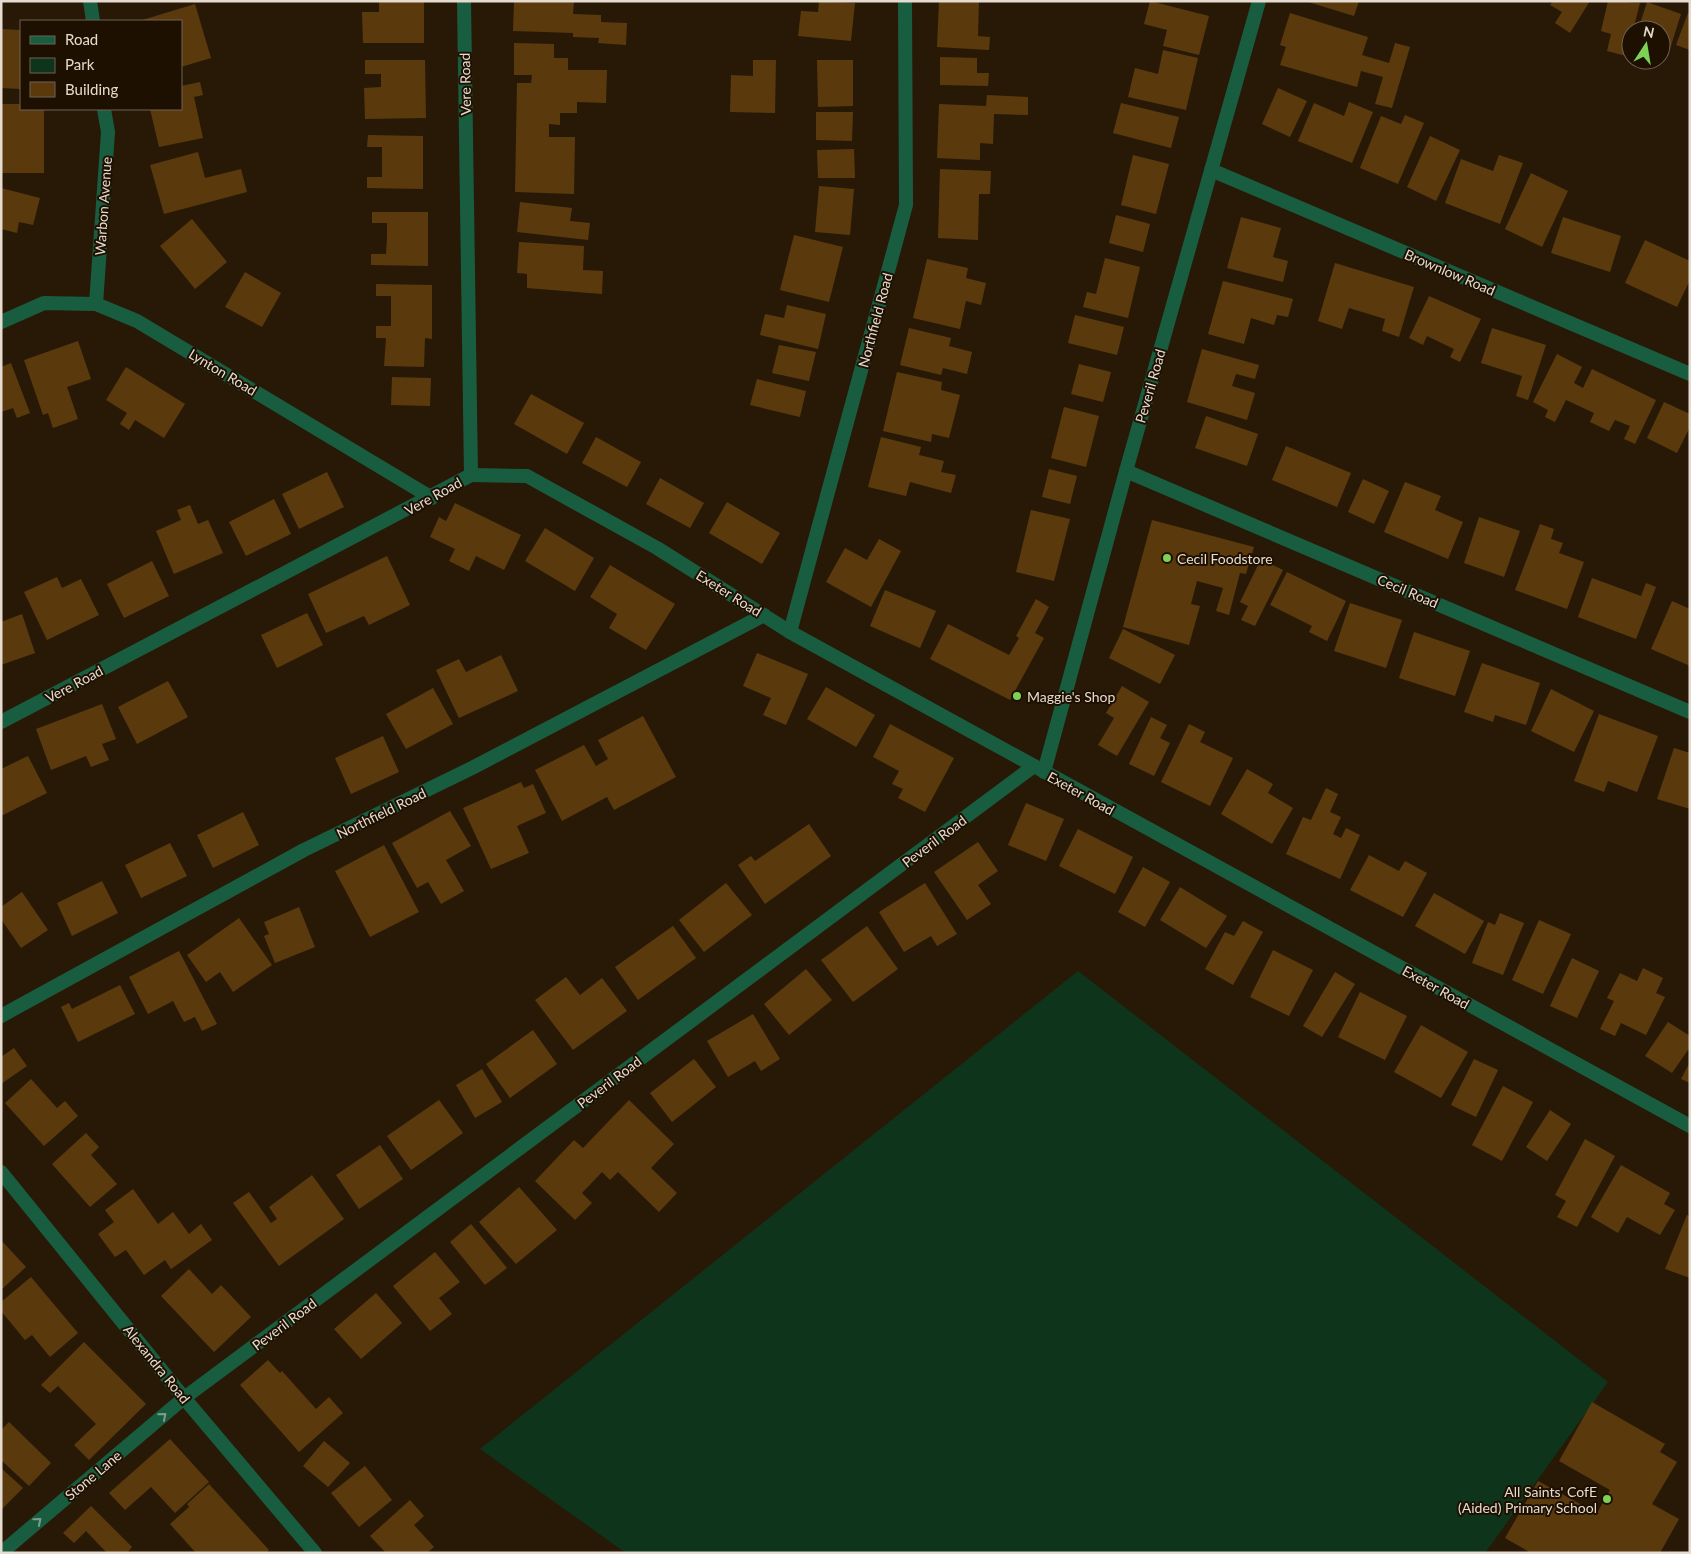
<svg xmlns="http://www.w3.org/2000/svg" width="1691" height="1554" font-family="Lato,sans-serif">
	<rect width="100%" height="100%" fill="#281907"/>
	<path fill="#0e341b" d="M1078,971L1608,1382L1485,1553H626L480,1449Z"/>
	<g fill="#5a3a0d">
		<path d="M379,1H424V43H363L362,12H379Z"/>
		<path d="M514,1H574L573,14L601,15V22L627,23L626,45L598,43L599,38L573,37V33L513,31Z"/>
		<path d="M819,1L855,3L851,41L798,36L801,11L818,12Z"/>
		<path d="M939,1H979L978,36L990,37L989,50L937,47Z"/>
		<path d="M1150,1L1209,16L1199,55L1163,46L1167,30L1144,24Z"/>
		<path d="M1305,1H1359L1354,16Z"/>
		<path d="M1553,1H1590L1570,33L1555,23L1562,12L1550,5Z"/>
		<path d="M1608,1L1640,3L1633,30H1631L1626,56L1607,51L1611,34L1601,31Z"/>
		<path d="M1647,2L1681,14L1668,55L1661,52V30H1638Z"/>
		<path d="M195,4L211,58L181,67V21H139Z"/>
		<path d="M1290,13L1368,37L1362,55L1389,63L1395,43L1410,47L1392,108L1375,104L1383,77L1361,71L1357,87L1280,65L1286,47L1280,45Z"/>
		<path d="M1688,13L1690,14V50L1676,45Z"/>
		<path d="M1,29L21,30V89L1,88Z"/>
		<path d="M514,43L554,44V58H568V70H607L606,103L577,102V113H560V125L549,124V137H575L574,194L515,192L517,83H531L532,75H514Z"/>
		<path d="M1163,50L1198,58L1186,110L1128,97L1135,68L1158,74Z"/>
		<path d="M1631,52V60H1650L1648,67L1628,60Z"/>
		<path d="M940,57L977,58V73H989L988,86L940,85Z"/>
		<path d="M365,60H425L426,118L365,119L364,88L381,87V74H365Z"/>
		<path d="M753,60H776L775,113L730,112L731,75L753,76Z"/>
		<path d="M817,60H853V106L818,107Z"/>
		<path d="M200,82L203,95L194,97L203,138L159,147L150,109H181V86Z"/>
		<path d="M1278,88L1307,101L1290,137L1262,124Z"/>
		<path d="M987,95L1028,97V115L994,114L993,144L980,143V160L937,158L939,104L986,106Z"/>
		<path d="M1349,102L1373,112L1352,163L1298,141L1314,103L1344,116Z"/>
		<path d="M1121,103L1179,117L1171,148L1113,133Z"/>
		<path d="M1,104H21V109H44V173H1Z"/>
		<path d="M816,112H853L852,141L816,140Z"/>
		<path d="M1405,115L1424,123L1398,184L1360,168L1381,116L1401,124Z"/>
		<path d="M368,135L423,136V189L367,188V177H382V147H367Z"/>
		<path d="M1430,136L1460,150L1436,201L1407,187Z"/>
		<path d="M854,149L855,178H818L817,150Z"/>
		<path d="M198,152L205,178L241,169L247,192L164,214L150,165Z"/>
		<path d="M1133,155L1169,164L1156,214L1121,205Z"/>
		<path d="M1499,155L1523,163L1500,224L1445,203L1461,159L1493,171Z"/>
		<path d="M940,169L991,171L990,194H979L978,240L938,238Z"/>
		<path d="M1531,173L1568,191L1542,247L1505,229Z"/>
		<path d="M819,186L854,189L850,235L815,232Z"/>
		<path d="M1,188L40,198L33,225L19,222L17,233L1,229Z"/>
		<path d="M520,202L572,208L570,221L590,223L588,240L517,232Z"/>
		<path d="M372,212H428V266L371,265V254H386L387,238V223H372Z"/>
		<path d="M1116,215L1150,224L1143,252L1109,243Z"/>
		<path d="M1241,217L1281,228L1273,257L1288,261L1283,282L1227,268Z"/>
		<path d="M1563,217L1621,236L1610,272L1551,253Z"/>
		<path d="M192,219L227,262L195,289L160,246Z"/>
		<path d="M794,235L843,247L829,302L780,290Z"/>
		<path d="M1645,240L1690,261V280L1677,307L1625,283Z"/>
		<path d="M519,242L584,246L583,270L603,271L602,294L527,288V274L517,273Z"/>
		<path d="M1105,258L1140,267L1128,318L1083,307L1087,292L1096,294Z"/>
		<path d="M927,259L968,268L966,278L986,283L981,305L966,301L960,329L913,318Z"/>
		<path d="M1335,263L1414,287L1399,337L1382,331L1385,319L1349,308L1342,329L1318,321Z"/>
		<path d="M245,272L281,293L262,327L225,307Z"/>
		<path d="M1223,281L1293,299L1288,317L1277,315L1274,325L1251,318L1244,344L1208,334Z"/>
		<path d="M376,284L432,285V339L425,338L424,367L384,366L386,338H376V326H391V296H376Z"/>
		<path d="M1429,296L1481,319L1460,362L1450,357L1454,349L1427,336L1423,345L1409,338Z"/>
		<path d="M787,305L826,314L818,349L760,335L765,314L784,318Z"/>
		<path d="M1075,315L1124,327L1117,355L1068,343Z"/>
		<path d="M909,328L951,338L949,346L972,352L967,374L943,368L941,375L900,365Z"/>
		<path d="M1492,328L1546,345L1528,400L1516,396L1522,376L1481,363Z"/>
		<path d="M78,341L91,379L67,387L78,419L53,428L48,413L43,415L24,360Z"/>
		<path d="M779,345L816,352L809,381L772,373Z"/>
		<path d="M1202,349L1259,365L1255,379L1236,374L1232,386L1255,393L1247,420L1187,402Z"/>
		<path d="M1557,354L1582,367L1574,383L1583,388L1592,369L1656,400L1635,444L1624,439L1630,426L1615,420L1609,431L1590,422L1594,413L1566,400L1555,422L1545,417L1548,410L1533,402Z"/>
		<path d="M11,363L30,413L17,418L13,408L1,412V367Z"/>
		<path d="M1079,364L1111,372L1103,402L1071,394Z"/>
		<path d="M126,367L185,404L164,438L135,420L129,430L120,424L127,413L106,400Z"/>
		<path d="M897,372L942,382L941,390L960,395L949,438L932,434L931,442L883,431Z"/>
		<path d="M392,377L431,378L430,406L391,405Z"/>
		<path d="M757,379L806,391L800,417L750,405Z"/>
		<path d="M531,394L584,423L567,454L514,424Z"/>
		<path d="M1664,402L1690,414V427L1677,453L1647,438Z"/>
		<path d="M1064,407L1099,416L1086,467L1051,458Z"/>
		<path d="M1206,416L1258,434L1247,466L1195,448Z"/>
		<path d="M596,437L641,462L627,487L582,463Z"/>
		<path d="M881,437L921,447L919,455L944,461L941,472L956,475L951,493L910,482L906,496L868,487Z"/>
		<path d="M1286,446L1351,473L1337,507L1272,480Z"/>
		<path d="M1049,469L1077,476L1070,504L1042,497Z"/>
		<path d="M327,472L344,507L299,529L282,494Z"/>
		<path d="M660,478L704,503L690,528L646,504Z"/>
		<path d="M1363,479L1389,491L1374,524L1348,512Z"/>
		<path d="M1405,482L1441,496L1435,510L1463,522L1448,559L1384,532Z"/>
		<path d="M274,499L291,534L246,556L229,522Z"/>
		<path d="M727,502L780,533L762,564L709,533Z"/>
		<path d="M455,503L521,535L504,570L476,556L469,571L449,561L455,549L430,537L439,517L446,521Z"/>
		<path d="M190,505L198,524L208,520L223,553L174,574L156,531L181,520L177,510Z"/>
		<path d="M1031,510L1070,519L1054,581L1016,572Z"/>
		<path d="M1479,517L1520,531L1504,577L1464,563Z"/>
		<path d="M1152,520L1254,547L1246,574L1240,573L1229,615L1216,611L1223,588L1197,581L1191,604L1200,606L1189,645L1123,627Z"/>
		<path d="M1540,524L1554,529L1551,539L1563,543L1559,553L1584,562L1567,609L1515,590Z"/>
		<path d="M545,528L594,558L575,591L525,561Z"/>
		<path d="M879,539L901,551L871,607L826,582L845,548L867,560Z"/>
		<path d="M387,556L410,605L369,625L364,616L326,633L308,594Z"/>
		<path d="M1261,559L1283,570L1255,626L1241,620L1248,606L1240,602Z"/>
		<path d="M152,561L169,596L124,618L107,584Z"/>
		<path d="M610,565L675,604L646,650L609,628L617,614L590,597Z"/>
		<path d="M1287,572L1346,601L1327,641L1309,632L1312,626L1270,605Z"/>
		<path d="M57,577L62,588L81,579L99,615L47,640L24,592Z"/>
		<path d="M1592,578L1641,596L1646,583L1656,587L1636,639L1578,617Z"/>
		<path d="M885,590L936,611L920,648L870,626Z"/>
		<path d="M1036,599L1049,607L1035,633L1044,638L1010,700L930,659L948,624L1009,655L1019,638L1016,636Z"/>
		<path d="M1672,601L1690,609V666L1651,649Z"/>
		<path d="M1350,603L1402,620L1386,668L1334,651Z"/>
		<path d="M307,613L323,645L277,668L261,635Z"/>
		<path d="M22,614L35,653L1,665V622Z"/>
		<path d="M1123,629L1175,655L1160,684L1109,658Z"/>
		<path d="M1414,632L1470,651L1455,696L1399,678Z"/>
		<path d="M757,653L808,674L786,725L763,715L771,698L743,686Z"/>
		<path d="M501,655L518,691L459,718L436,670L459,659L466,672Z"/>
		<path d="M1482,663L1540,683L1526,725L1495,715L1493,722L1464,712Z"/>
		<path d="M168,681L188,717L137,744L118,707Z"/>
		<path d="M1122,686L1149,702L1117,756L1098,745L1114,718L1106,713Z"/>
		<path d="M826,687L875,715L856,747L807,719Z"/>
		<path d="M433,688L453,724L406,749L386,714Z"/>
		<path d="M1551,689L1594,711L1574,752L1531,731Z"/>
		<path d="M102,704L116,739L102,744L109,760L91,767L86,756L51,770L36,729Z"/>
		<path d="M1599,714L1658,736L1637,792L1608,781L1604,792L1574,781Z"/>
		<path d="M643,716L676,777L614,810L607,797L562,821L535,770L584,745L596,766L608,759L598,740Z"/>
		<path d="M1151,717L1167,725L1160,738L1170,743L1154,776L1129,764Z"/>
		<path d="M890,724L954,758L925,812L898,798L903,789L892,784L899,771L873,757Z"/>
		<path d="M1189,724L1205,732L1200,742L1233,758L1210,806L1161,782Z"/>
		<path d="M383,736L399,772L351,794L335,758Z"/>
		<path d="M1674,748L1690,753V809L1657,799Z"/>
		<path d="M28,756L47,793L1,816V769Z"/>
		<path d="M1247,769L1273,784L1268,793L1293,808L1272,844L1221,814Z"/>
		<path d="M521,782L524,788L533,784L546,813L517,826L529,853L491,869L463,808Z"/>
		<path d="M1326,788L1338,794L1330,812L1341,817L1333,834L1341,838L1346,828L1360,835L1340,879L1286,854L1303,817L1311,820Z"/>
		<path d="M1026,803L1064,819L1046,861L1008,845Z"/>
		<path d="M450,811L471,846L446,860L464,891L441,904L428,882L417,888L392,843Z"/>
		<path d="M243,812L259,845L213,868L197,835Z"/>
		<path d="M809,824L831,856L765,904L738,865L751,856L755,861Z"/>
		<path d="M1078,829L1133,857L1115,894L1059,866Z"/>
		<path d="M978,842L998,871L978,885L991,904L967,920L934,872Z"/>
		<path d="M170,843L187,876L141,898L125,865Z"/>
		<path d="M384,845L419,912L370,937L335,871Z"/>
		<path d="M1369,855L1399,871L1405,861L1427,873L1403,917L1350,890Z"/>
		<path d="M1143,867L1170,882L1145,927L1118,912Z"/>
		<path d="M102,881L118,913L72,936L57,903Z"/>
		<path d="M726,883L752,915L704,952L679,920Z"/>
		<path d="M925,883L957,934L937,946L931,936L904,952L879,912Z"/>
		<path d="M1180,887L1227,916L1206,948L1160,920Z"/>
		<path d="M22,892L48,930L21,948L1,919V907Z"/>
		<path d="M1434,893L1484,921L1465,954L1415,926Z"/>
		<path d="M299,907L315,947L275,963L264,936L269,934L264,922Z"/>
		<path d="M1500,913L1524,923L1503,975L1472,963L1488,922L1495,925Z"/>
		<path d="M239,918L272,965L233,992L220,972L206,982L187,955Z"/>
		<path d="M1539,920L1571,934L1543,994L1512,980Z"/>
		<path d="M1243,921L1263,932L1233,985L1205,969L1225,932L1234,936Z"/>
		<path d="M673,926L696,958L638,1000L615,967Z"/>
		<path d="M867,926L898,969L853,1002L821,960Z"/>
		<path d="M1273,950L1313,970L1289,1016L1250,997Z"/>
		<path d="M179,951L217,1024L202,1031L195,1017L184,1022L173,1001L148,1014L129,977Z"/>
		<path d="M1572,958L1599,971L1577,1018L1550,1006Z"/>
		<path d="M1643,968L1663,978L1656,993L1665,997L1646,1035L1621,1023L1615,1036L1600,1029L1614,1001L1607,998L1620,973L1637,981Z"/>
		<path d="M806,969L832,1000L789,1035L764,1004Z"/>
		<path d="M1335,972L1355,984L1322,1037L1303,1026Z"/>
		<path d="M566,977L580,995L602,978L627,1011L573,1050L535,1000Z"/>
		<path d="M120,985L135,1014L78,1042L61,1007L69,1003L72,1009Z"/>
		<path d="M1360,992L1407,1016L1385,1060L1338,1037Z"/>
		<path d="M753,1014L780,1059L761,1071L755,1061L728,1077L707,1041Z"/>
		<path d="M1668,1022L1690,1036V1047L1672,1073L1645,1056Z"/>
		<path d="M1421,1025L1468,1052L1441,1098L1394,1072Z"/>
		<path d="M533,1030L557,1064L510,1098L486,1064Z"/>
		<path d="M14,1048L27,1066L1,1084V1057Z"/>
		<path d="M694,1059L716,1087L672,1122L650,1093Z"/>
		<path d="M1474,1059L1498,1070L1476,1117L1451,1105Z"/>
		<path d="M1690,1062V1083L1681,1079Z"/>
		<path d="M482,1069L502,1102L475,1118L456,1085Z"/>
		<path d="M31,1079L57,1108L65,1101L78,1116L44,1146L5,1103Z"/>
		<path d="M1503,1086L1533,1102L1502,1161L1472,1145Z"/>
		<path d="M439,1100L463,1133L411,1170L387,1136Z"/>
		<path d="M629,1100L674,1144L651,1168L677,1193L659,1212L618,1172L610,1180L602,1172L582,1193L592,1203L575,1220L535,1181L574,1140L583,1148Z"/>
		<path d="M1550,1110L1571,1124L1547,1161L1526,1147Z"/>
		<path d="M86,1133L99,1147L91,1155L117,1184L90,1207L52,1164Z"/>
		<path d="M1585,1139L1615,1156L1577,1227L1557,1217L1566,1201L1555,1195Z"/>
		<path d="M380,1145L403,1179L359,1209L336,1175Z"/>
		<path d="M1621,1165L1670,1193L1664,1204L1675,1210L1660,1235L1627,1217L1618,1233L1591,1217Z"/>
		<path d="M312,1175L344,1219L279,1266L233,1203L249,1192L271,1223L277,1219L269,1207Z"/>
		<path d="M519,1187L557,1230L516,1264L479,1222Z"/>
		<path d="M133,1189L158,1224L173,1212L189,1234L201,1224L212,1240L171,1269L165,1260L144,1275L126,1250L115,1257L98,1234L114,1222L105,1210Z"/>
		<path d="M1687,1215L1690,1216V1278L1665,1269Z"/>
		<path d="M471,1224L507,1268L485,1285L450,1242Z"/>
		<path d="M1,1240L26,1267L1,1290Z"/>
		<path d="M435,1252L460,1282L439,1298L452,1314L430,1331L393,1286Z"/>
		<path d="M189,1269L212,1294L221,1285L251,1317L214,1352L161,1296Z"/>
		<path d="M31,1277L78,1333L50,1357L32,1335L25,1340L1,1311V1302Z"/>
		<path d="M376,1293L402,1323L361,1359L334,1329Z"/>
		<path d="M84,1342L146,1404L89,1460L74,1445L96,1424L58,1386L50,1393L41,1385Z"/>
		<path d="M268,1360L280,1373L282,1371L316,1409L329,1397L343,1413L299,1452L240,1385Z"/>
		<path d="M1592,1402L1665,1444L1660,1452L1677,1462L1652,1504L1679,1519L1660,1553H1531L1505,1538L1538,1481L1597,1513L1610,1490L1559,1461Z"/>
		<path d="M9,1422L51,1463L29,1486L1,1460V1430Z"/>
		<path d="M170,1439L209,1482L175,1513L151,1487L125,1510L109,1493Z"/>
		<path d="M324,1441L350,1463L328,1487L303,1466Z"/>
		<path d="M365,1466L392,1500L359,1527L331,1493Z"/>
		<path d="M1,1468L23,1488L1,1510Z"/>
		<path d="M209,1484L269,1550L266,1553H196L170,1524L189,1507L187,1504Z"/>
		<path d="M410,1500L424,1516L414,1525L434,1547L427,1553H386L370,1536Z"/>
		<path d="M91,1506L132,1547L127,1553H107L86,1531L74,1543L63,1533Z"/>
	</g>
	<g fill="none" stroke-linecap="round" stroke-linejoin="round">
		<g stroke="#195d41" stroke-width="14">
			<path d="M90,1L93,21"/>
			<path d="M1211,170L1690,374"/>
			<path d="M96,304L108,132L104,109"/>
			<path d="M1,322L44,303L96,304L137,321L432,498"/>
			<path d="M1126,471L1690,712"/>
			<path d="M471,475L527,476L657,548L790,632L1690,1126"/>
			<path d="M790,632L906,205L905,1"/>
			<path d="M1,722L471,475L464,1"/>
			<path d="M1044,772L1126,471L1259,1"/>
			<path d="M1,1016L304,850L472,768L764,615"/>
			<path d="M1,1172L184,1398L315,1553"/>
			<path d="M1,1553L184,1398L1034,766"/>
		</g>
	</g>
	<defs><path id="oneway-chevron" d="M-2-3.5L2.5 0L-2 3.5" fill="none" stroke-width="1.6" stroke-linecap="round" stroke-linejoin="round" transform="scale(1.25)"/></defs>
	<g stroke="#7f9c88">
		<use href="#oneway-chevron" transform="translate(163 1416) rotate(-40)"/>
		<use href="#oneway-chevron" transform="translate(38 1521) rotate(-40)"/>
	</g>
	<g fill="#7dd154" stroke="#1e1001" stroke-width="2">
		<circle cx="1167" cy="558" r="5"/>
		<circle cx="1017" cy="696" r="5"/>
		<circle cx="1607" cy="1499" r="5"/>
	</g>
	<g text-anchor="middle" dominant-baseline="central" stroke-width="4" stroke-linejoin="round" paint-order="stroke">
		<g font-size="14" fill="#e5dbd0" stroke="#1e1001">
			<text transform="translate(465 84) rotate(-91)">Vere Road</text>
			<text transform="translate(103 206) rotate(-86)">Warbon Avenue</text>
			<text transform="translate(1450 272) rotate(23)">Brownlow Road</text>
			<text transform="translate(875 320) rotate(-75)">Northfield Road</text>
			<text transform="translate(223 372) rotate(31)">Lynton Road</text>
			<text transform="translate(1150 386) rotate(-74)">Peveril Road</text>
			<text transform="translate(433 496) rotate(-29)">Vere Road</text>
			<text transform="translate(1408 591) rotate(23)">Cecil Road</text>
			<text transform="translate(729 593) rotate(32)">Exeter Road</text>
			<text transform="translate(74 684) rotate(-28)">Vere Road</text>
			<text transform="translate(1081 793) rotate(29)">Exeter Road</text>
			<text transform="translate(381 813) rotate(-26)">Northfield Road</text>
			<text transform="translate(934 841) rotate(-37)">Peveril Road</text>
			<text transform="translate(1436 987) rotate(29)">Exeter Road</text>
			<text transform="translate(609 1082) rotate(-37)">Peveril Road</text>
			<text transform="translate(284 1324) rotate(-37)">Peveril Road</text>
			<text transform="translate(157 1364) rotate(51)">Alexandra Road</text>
			<text transform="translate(93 1475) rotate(-40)">Stone Lane</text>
		</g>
		<g font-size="14" fill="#e5dbd0" stroke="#1e1001" text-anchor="start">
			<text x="1177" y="558">Cecil Foodstore</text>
			<text x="1027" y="696">Maggie's Shop</text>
			<text x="1597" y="1491" text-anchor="end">All Saints' CofE<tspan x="1597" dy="16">(Aided) Primary School</tspan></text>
		</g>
	</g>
	<rect width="1691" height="1554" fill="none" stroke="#e5dbd0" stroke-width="5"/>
	<rect x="20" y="20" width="162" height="90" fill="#1e1001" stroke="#6e6154"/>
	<rect x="30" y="36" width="25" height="8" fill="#195d41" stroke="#6e6154"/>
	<text x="65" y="45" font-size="15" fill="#e5dbd0">Road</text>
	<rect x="30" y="58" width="25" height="15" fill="#0e341b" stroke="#6e6154"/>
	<text x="65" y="70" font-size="15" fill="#e5dbd0">Park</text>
	<rect x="30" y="82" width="25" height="15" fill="#5a3a0d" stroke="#6e6154"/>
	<text x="65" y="95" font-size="15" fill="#e5dbd0">Building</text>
	<g transform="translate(1646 45) rotate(12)"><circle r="24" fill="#1e1001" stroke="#6e6154"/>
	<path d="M0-4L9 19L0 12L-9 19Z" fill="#7dd154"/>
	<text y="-8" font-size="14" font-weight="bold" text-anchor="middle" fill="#e5dbd0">N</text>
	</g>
</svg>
